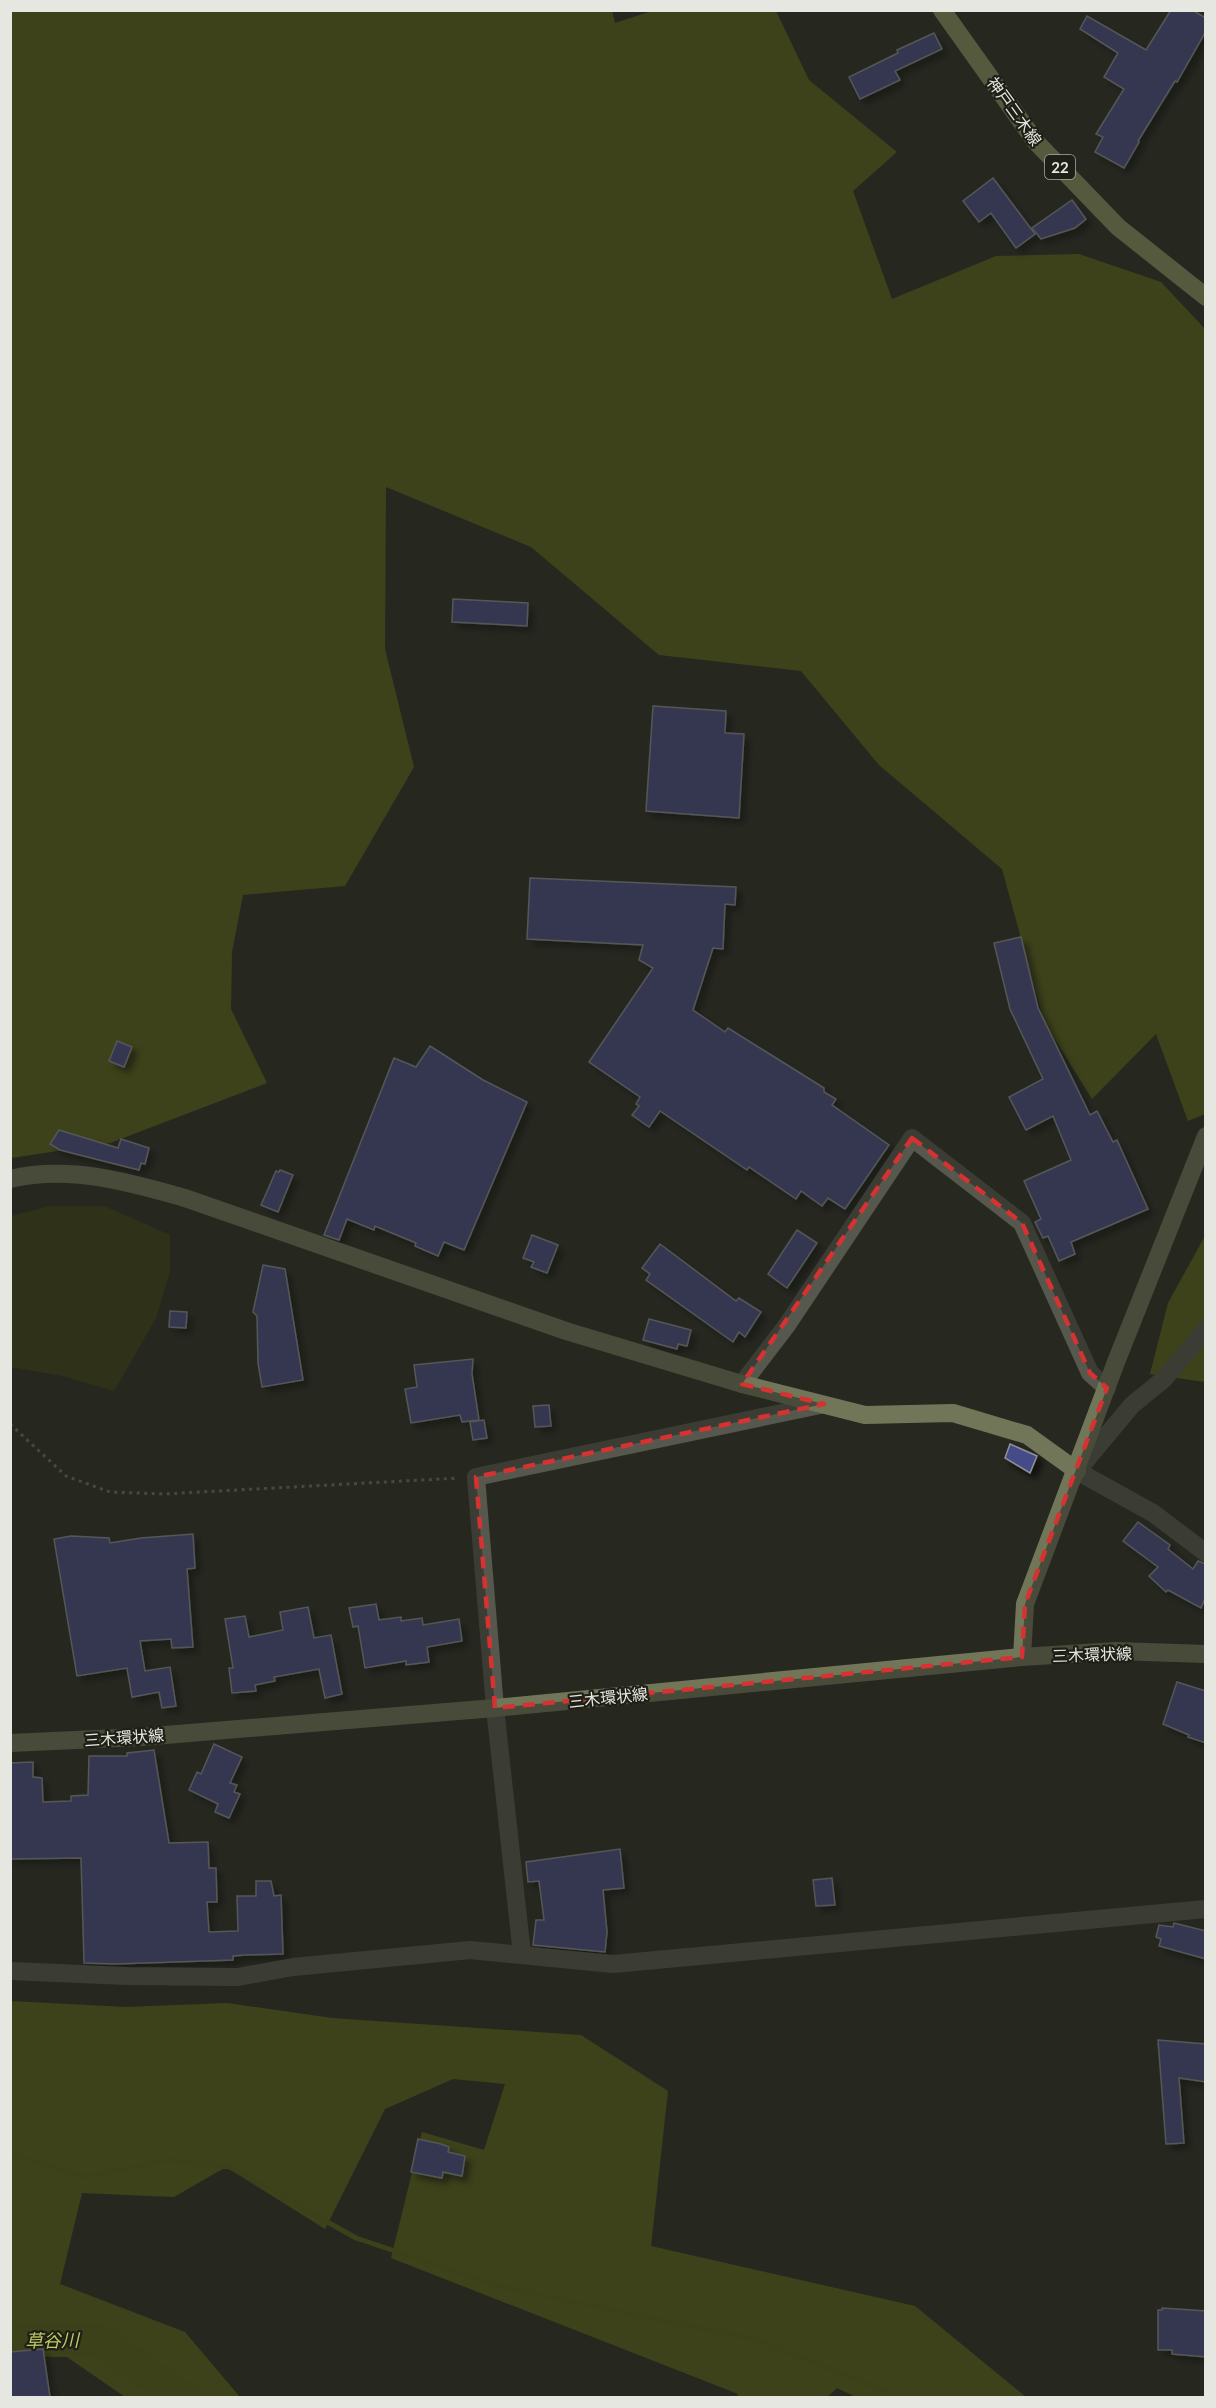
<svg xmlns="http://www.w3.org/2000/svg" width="1216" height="2408" font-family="Lato,'Noto Sans JP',sans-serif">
	<defs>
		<filter id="shadow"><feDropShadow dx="5.5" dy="5.5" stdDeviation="3" flood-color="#0009"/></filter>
	</defs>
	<rect width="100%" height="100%" fill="#272820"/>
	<path fill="#3a3f0e" d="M50,1206H104L170,1235V1271L156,1318L114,1391L63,1376L11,1367V1216Z"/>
	<g fill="#5b6212">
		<path d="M612,10L615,23L652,11H776L809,80L897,152L853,191L892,299L996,256L1079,254L1161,282L1205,329V1114L1188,1121L1156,1034L1092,1099L1044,1022L1002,869L879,765L801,671L659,655L531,547L386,487L385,649L414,767L345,886L243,895L232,952L231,1009L267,1083L110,1143L11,1158L10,11Z"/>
		<path d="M1205,1236V1382L1150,1374L1168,1303Z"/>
		<path d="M10,2001L126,2007L227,2003L332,2018L581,2035L668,2091L651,2246L915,2306L1026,2397L858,2398L837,2388L827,2397H736L738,2394L391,2258L422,2132L484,2150L505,2084L453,2079L385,2109L325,2229L226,2167L174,2197L82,2193L60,2284L185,2332L240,2397H125L57,2350L11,2348Z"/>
	</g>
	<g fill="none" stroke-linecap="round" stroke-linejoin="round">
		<path stroke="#5a6111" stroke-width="5" d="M10,2154L84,2177L168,2160L230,2167L356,2238L506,2288L754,2339L903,2398"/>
		<path stroke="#5a6111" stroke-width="33" d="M10,2341L98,2340L184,2398"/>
	</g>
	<g fill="#444c87" stroke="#8d8f99" stroke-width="1.5" filter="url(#shadow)">
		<path d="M1171,10H1192L1206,18V31L1177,82L1175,81L1138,141L1139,142L1124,168L1095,152L1103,137L1096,134L1124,89L1104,77L1118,53L1080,29L1087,16L1146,50Z"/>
		<path d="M934,33L942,49L895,71L900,80L860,99L849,77L898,53L897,50Z"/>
		<path d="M993,178L1035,234L1016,248L991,213L979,222L963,201Z"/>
		<path d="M1072,200L1086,219L1075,228L1041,239L1032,228Z"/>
		<path d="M453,599L528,603L527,626L452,622Z"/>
		<path d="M653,706L726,711L725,733L744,734L739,818L646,811Z"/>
		<path d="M530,878L736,887L735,905L725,904L723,949L713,948L693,1010L725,1032L728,1028L824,1088V1092L836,1099L832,1105L889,1145L845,1209L828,1198L822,1206L801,1191L796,1199L749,1167L747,1170L660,1111L649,1127L632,1115L639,1106L636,1104L640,1097L589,1062L653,968L639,960L643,945L527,939Z"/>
		<path d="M1021,937L1038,1008L1090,1115L1097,1111L1113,1142L1117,1140L1148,1209L1071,1242L1075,1254L1059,1261L1048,1236L1043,1238L1035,1222L1041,1219L1024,1181L1071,1160L1053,1116L1026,1130L1009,1097L1043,1079L1010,1009L994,943Z"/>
		<path d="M117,1041L132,1047L124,1067L109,1061Z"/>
		<path d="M430,1046L483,1080L527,1102L464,1250L444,1242L438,1256L415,1246L416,1243L375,1226L374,1230L347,1219L339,1240L324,1235L394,1058L416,1067Z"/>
		<path d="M59,1130L118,1148L121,1139L149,1148L145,1164L141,1163L139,1170L60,1150L50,1144Z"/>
		<path d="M280,1170L293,1175L278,1212L261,1205L276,1171L279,1172Z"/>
		<path d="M797,1230L817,1243L787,1288L768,1274Z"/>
		<path d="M532,1235L558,1245L547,1273L531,1267L534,1262L523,1258Z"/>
		<path d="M660,1244L736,1301L739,1298L761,1312L745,1337L739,1332L733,1342L646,1280L650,1274L642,1268Z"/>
		<path d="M263,1265L285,1269L303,1380L262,1387L258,1363L257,1316L253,1312Z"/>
		<path d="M170,1311L187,1312L186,1328L169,1327Z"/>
		<path d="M649,1319L691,1330L687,1346L678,1344L677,1349L643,1340Z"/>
		<path d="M473,1359L472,1374L479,1420L462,1422L460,1415L411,1423L405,1389L417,1387L414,1365Z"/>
		<path d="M549,1405L551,1426L535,1427L533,1406Z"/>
		<path d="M484,1420L487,1438L473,1440L470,1422Z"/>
		<path d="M1010,1444L1037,1456L1030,1473L1005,1458Z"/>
		<path d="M1138,1522L1170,1545L1168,1549L1193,1569L1198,1561L1206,1564V1596L1201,1608L1168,1590L1166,1592L1149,1576L1158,1567L1123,1541Z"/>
		<path d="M193,1534L195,1568L187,1569L193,1647L172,1648L171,1639L140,1641L145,1671L170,1667L176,1706L162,1708L159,1692L132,1697L127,1668L77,1676L54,1539L71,1536L109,1538L110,1543L141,1538Z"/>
		<path d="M376,1604L379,1620L401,1617V1621L422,1618L423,1625L459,1619L462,1641L427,1647L429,1662L406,1665V1661L365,1668L358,1626L353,1627L349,1608Z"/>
		<path d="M308,1607L314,1638L331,1635L342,1694L325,1698L319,1669L274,1677L275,1681L255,1685L256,1691L232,1693L229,1668H233L225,1619L245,1616L249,1637L283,1630L280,1612Z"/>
		<path d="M1177,1682L1206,1691V1743L1188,1737L1189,1735L1163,1724Z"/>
		<path d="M214,1744L242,1757L230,1783L237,1785L234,1792L240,1794L229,1818L215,1812L218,1804L189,1790L197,1772L201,1774Z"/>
		<path d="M154,1750L169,1843L208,1842L209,1868H216L217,1902H207L209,1932L238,1931L237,1896H256V1881H271L274,1896L281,1895L283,1954L245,1955L233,1956V1960L115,1964L84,1963L81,1858L10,1859V1763L33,1762V1777L42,1778L43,1802L71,1801V1796L88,1795L89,1756H127V1753Z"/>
		<path d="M620,1849L624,1888L603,1890L607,1932L605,1952L533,1945L536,1920H544L539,1881L528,1882L526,1862Z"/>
		<path d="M832,1878L835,1905L816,1906L813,1880Z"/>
		<path d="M1174,1923L1206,1931V1959L1159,1946L1161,1939L1156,1937L1159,1925L1173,1927Z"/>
		<path d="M1158,2040L1206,2044V2082L1179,2078L1184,2143L1166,2144Z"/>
		<path d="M418,2139L441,2144L449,2147L448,2152L465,2156L462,2176L443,2172L442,2178L411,2172Z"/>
		<path d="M1162,2308L1206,2311V2357L1172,2354V2350H1158V2310H1162Z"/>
		<path d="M43,2349L50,2397H10V2352Z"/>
	</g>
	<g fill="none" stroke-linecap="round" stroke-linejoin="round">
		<path stroke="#6f7068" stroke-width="3" stroke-dasharray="3 4.5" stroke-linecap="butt" d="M10,1424L66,1476L110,1492L163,1494L459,1478"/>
		<g stroke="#56584e" stroke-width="18">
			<path d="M1206,1329L1164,1379L1132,1405L1077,1471L1153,1513L1206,1553"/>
			<path d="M742,1384L787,1325L912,1138L1022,1223L1090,1373L1107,1388"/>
			<path d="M522,1954L495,1708L476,1477L820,1405"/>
			<path d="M10,1971L127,1976L238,1977L293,1967L470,1950L613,1964L1206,1909"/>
		</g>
		<g stroke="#727658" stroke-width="18">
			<path d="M10,1179C70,1165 128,1182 185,1198L566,1331L742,1384L865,1415L953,1413L1027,1435L1077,1471"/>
			<path d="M1022,1657L1025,1604L1116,1362L1206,1136"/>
			<path d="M10,1743L141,1737L495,1708L1022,1657L1116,1651L1206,1654"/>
		</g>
		<path stroke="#8e9562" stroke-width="18" d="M942,10L1036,142L1118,227L1206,297"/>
	</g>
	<path d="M0 0H1216V2408H0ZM912,1138L1022,1223L1090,1373L1107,1388L1025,1604L1022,1657L495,1708L476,1477L824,1404L742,1384Z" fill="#272820" fill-opacity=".55" fill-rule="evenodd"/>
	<path fill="none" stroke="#d73231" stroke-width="4.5" stroke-dasharray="12 8" stroke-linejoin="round" d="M912,1138L1022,1223L1090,1373L1107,1388L1025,1604L1022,1657L495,1708L476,1477L824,1404L742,1384Z"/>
	<g text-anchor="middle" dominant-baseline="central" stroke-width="4.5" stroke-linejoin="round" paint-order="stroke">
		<rect fill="#1e1f16" stroke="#aaaba4" stroke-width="1.5" x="1045" y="155" width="30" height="24" rx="4.5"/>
		<g font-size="15" font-weight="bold" fill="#e6e7e1">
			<text x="1060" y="167">22</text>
		</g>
		<g font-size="16" fill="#e6e7e1" stroke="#1e1f16">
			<text transform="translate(1015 111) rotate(54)">神戸三木線</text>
			<text transform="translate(1092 1654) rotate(-2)">三木環状線</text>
			<text transform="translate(608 1697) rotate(-6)">三木環状線</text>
			<text transform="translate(124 1737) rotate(-4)">三木環状線</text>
		</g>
		<g font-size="18" font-style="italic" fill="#beca63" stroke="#1e1f16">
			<text transform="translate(52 2340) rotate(-1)">草谷川</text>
		</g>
	</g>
	<rect width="1216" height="2408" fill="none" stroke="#e6e7e1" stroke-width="24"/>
</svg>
